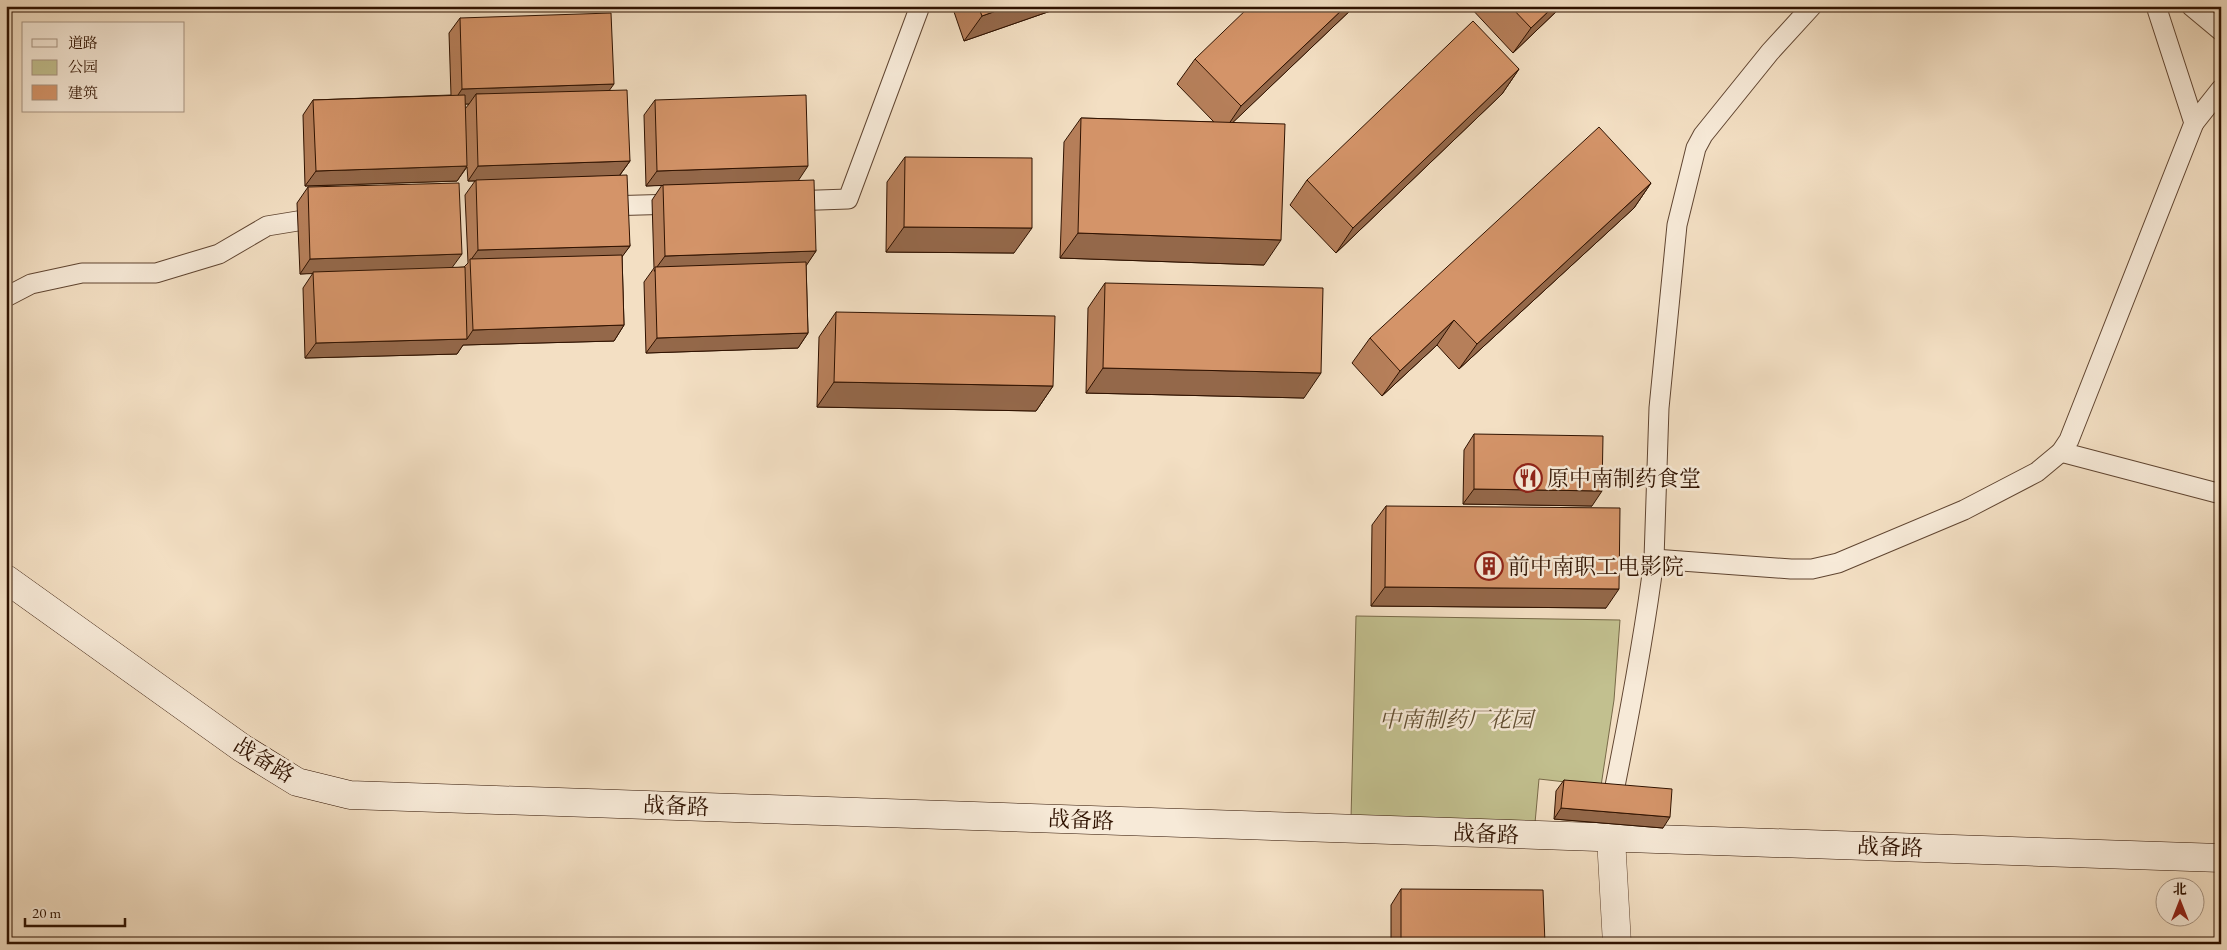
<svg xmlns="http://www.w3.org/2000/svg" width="2227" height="950" font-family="'EB Garamond','Noto Serif SC',serif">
	<rect width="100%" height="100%" fill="#f3dfc3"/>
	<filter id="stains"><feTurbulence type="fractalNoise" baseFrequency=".004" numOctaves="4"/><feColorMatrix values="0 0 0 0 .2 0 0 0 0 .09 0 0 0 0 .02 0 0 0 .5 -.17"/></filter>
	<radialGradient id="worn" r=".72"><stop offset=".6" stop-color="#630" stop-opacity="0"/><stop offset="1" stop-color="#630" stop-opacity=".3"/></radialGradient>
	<path fill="#c2c08f" stroke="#786948" d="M1356,616L1620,620L1614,700L1601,786L1539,779L1535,823L1351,819Z"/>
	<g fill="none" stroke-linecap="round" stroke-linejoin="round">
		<defs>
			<g id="lane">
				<path d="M2191,6L2221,31"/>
				<path d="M2194,123L2221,89"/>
				<path d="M790,201L848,199L920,6"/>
				<path d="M605,206L677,204"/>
				<path d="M6,297L31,284L82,273H156L219,254L267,226L322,217"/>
				<path d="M2061,452L2221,494"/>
				<path d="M1654,559L1791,569H1812L1838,563L1964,510L2037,472L2061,452L2069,440L2194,123L2156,6"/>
				<path d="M1613,796C1629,717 1644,639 1654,559L1659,408L1677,225L1696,148L1703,135L1770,52L1812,6"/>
			</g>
			<path id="street" d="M1611,838L1617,944"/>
			<path id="secondary" d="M6,579L242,748L297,782L350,795L2221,858"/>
		</defs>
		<use href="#lane" stroke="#604531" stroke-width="21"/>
		<use href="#street" stroke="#604531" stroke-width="29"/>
		<use href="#secondary" stroke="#2f1200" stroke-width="29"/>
		<use href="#lane" stroke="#f7ead8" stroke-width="19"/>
		<use href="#street" stroke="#f7ead8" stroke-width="28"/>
		<use href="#secondary" stroke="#f7ead8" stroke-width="28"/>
	</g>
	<g fill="#b67f5a" stroke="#2f1200" fill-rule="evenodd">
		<path d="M952,6H1065L964,41Z"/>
		<path d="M1355,6L1233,122L1264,265L1060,258L1064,142L1081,118L1214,122L1177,84L1195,59Z"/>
		<path d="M1469,6H1562L1513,53Z"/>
		<path d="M460,18L609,91L630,161L620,175L630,246L622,256L624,325L614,341L463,345L457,354L305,358L303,288L313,273L300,274L297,203L308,187L452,268L464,267L468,263L465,195L475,181H468L467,167L457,181L305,186L303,115L313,100L451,95L449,33ZM465,104H469L465,109Z"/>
		<path d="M1519,69L1502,94L1336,253L1290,205L1307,180Z"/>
		<path d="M655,100L798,181L816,251L806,265L808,333L798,348L646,353L644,282L654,268L652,200L662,185L646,186L644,115Z"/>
		<path d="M905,157L1014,253L886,252L887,182Z"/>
		<path d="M1651,183L1634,208L1459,369L1437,345L1382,396L1352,363L1370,338Z"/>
		<path d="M1105,283L1304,398L1086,393L1088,308Z"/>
		<path d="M836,312L1053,386L1036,411L817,407L819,337Z"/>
		<path d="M1474,434L1592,506L1463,504L1464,450Z"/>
		<path d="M1386,506L1606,608L1371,606L1372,525Z"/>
		<path d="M1564,780L1663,828L1554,819L1556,791Z"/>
		<path d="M1401,889L1545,944H1391V905Z"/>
	</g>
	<g fill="#94684a" stroke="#2f1200">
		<path d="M1010,6H1065L964,41L982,16Z"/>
		<path d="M1346,6H1355L1224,131L1241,106Z"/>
		<path d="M1554,6H1562L1513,53L1531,28Z"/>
		<path d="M1519,69L1502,94L1336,253L1353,228Z"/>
		<path d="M614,84L603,99L476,94L469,104H452L462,89Z"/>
		<path d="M630,161L619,176L468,181L478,166Z"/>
		<path d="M467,166L457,181L305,186L316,171Z"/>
		<path d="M808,166L798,181L646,186L657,171Z"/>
		<path d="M1651,183L1634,208L1459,369L1477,344Z"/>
		<path d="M904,227L1032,228L1014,253L886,252Z"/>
		<path d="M1078,233L1281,240L1264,265L1060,258Z"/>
		<path d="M630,246L619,261H470L478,250Z"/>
		<path d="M816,251L806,266L654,271L665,256Z"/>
		<path d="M462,254L451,269L300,274L310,259Z"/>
		<path d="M1454,320L1437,345L1382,396L1400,371Z"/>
		<path d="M624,325L614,341L463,345L457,354L305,358L316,343L467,339L473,330Z"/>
		<path d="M808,333L798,348L646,353L657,338Z"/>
		<path d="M1103,368L1321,373L1304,398L1086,393Z"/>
		<path d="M834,382L1053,386L1036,411L817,407Z"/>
		<path d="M1474,489L1602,491L1592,506L1463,504Z"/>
		<path d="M1385,587L1619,589L1606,608L1371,606Z"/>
		<path d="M1561,808L1670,817L1663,828L1554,819Z"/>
	</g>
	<g fill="#d49469" stroke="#2f1200">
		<path d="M978,6H1010L982,16Z"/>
		<path d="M1250,6H1346L1241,106L1195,59Z"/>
		<path d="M1510,6H1554L1531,28Z"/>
		<path d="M611,13L614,84L462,89L460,18Z"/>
		<path d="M1473,21L1519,69L1353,228L1307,180Z"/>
		<path d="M627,90L630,161L478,166L476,94Z"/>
		<path d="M465,95L467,166L316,171L313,100Z"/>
		<path d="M806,95L808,166L657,171L655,100Z"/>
		<path d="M1081,118L1285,124L1281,240L1078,233Z"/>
		<path d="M1599,127L1651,183L1477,344L1454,320L1400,371L1370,338Z"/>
		<path d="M905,157L1032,158V228L904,227Z"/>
		<path d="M627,175L630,246L478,250L476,180Z"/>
		<path d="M814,180L816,251L665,256L663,185Z"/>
		<path d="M459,183L462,254L310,259L308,187Z"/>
		<path d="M622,255L624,325L473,330L470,259Z"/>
		<path d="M806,262L808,333L657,338L655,267Z"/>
		<path d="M465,267L467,339L316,343L313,272Z"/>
		<path d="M1105,283L1323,288L1321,373L1103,368Z"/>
		<path d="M836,312L1055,316L1053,386L834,382Z"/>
		<path d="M1474,434L1603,436L1602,491L1474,489Z"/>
		<path d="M1386,506L1620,508L1619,589L1385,587Z"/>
		<path d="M1564,780L1672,789L1670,817L1561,808Z"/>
		<path d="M1401,889L1543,890L1545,944H1401Z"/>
	</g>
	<defs>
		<symbol id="restaurant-ring" viewBox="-11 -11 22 22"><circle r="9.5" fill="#f7ead8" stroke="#8f2418" stroke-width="1.5"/><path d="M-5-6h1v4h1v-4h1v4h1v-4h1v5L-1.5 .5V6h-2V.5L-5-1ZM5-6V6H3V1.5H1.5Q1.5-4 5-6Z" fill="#8f2418"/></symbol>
		<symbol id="building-ring" viewBox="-11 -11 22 22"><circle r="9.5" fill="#f7ead8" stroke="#8f2418" stroke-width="1.5"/><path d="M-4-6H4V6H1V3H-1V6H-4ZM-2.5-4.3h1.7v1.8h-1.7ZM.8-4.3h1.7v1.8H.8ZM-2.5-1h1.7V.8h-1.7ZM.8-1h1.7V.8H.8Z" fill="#8f2418"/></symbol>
	</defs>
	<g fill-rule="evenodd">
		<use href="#restaurant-ring" x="1512" y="462" width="32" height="32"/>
		<use href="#building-ring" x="1473" y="550" width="32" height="32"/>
	</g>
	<g text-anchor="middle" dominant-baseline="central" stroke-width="5" stroke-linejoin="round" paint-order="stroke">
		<g font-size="22" fill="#2f1200" stroke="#f7ead8" text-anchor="start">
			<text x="1547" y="478">原中南制药食堂</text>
			<text x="1508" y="566">前中南职工电影院</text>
		</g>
		<g font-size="22" font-style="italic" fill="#624f32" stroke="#f7ead8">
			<text x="1456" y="719">中南制药厂花园</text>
		</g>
		<g font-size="22" fill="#2f1200" stroke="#f7ead8">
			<text transform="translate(264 760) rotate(31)">战备路</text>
			<text transform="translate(676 806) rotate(2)">战备路</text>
			<text transform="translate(1081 820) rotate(2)">战备路</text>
			<text transform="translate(1486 834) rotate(2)">战备路</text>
			<text transform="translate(1890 847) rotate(2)">战备路</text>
		</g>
	</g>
	<rect width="2227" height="950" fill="none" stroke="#f3dfc3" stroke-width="25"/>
	<rect x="8" y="8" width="2212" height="935" fill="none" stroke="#2f1200" stroke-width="2.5"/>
	<rect x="12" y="12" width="2202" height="925" fill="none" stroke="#2f1200"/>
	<rect x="22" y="22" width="162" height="90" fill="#f7ead8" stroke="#a79482"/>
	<rect x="32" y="39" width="25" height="8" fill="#f7ead8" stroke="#a79482"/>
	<text x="68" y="48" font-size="15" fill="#2f1200">道路</text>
	<rect x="32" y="60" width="25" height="15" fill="#c2c08f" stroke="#a79482"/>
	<text x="68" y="72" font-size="15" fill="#2f1200">公园</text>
	<rect x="32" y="85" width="25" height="15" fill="#d49469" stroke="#a79482"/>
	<text x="68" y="98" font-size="15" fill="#2f1200">建筑</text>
	<g transform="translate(2180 902)"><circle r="24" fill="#f7ead8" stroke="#a79482"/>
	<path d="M0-4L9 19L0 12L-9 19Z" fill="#8f2418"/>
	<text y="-8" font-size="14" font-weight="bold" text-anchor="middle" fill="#2f1200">北</text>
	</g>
	<path d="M25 918v8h100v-8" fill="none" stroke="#2f1200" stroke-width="2.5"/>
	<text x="32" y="918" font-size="15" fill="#2f1200" stroke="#f7ead8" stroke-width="4" paint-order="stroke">20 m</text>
	<rect width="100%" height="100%" filter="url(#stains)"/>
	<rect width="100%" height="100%" fill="url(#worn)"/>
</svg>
